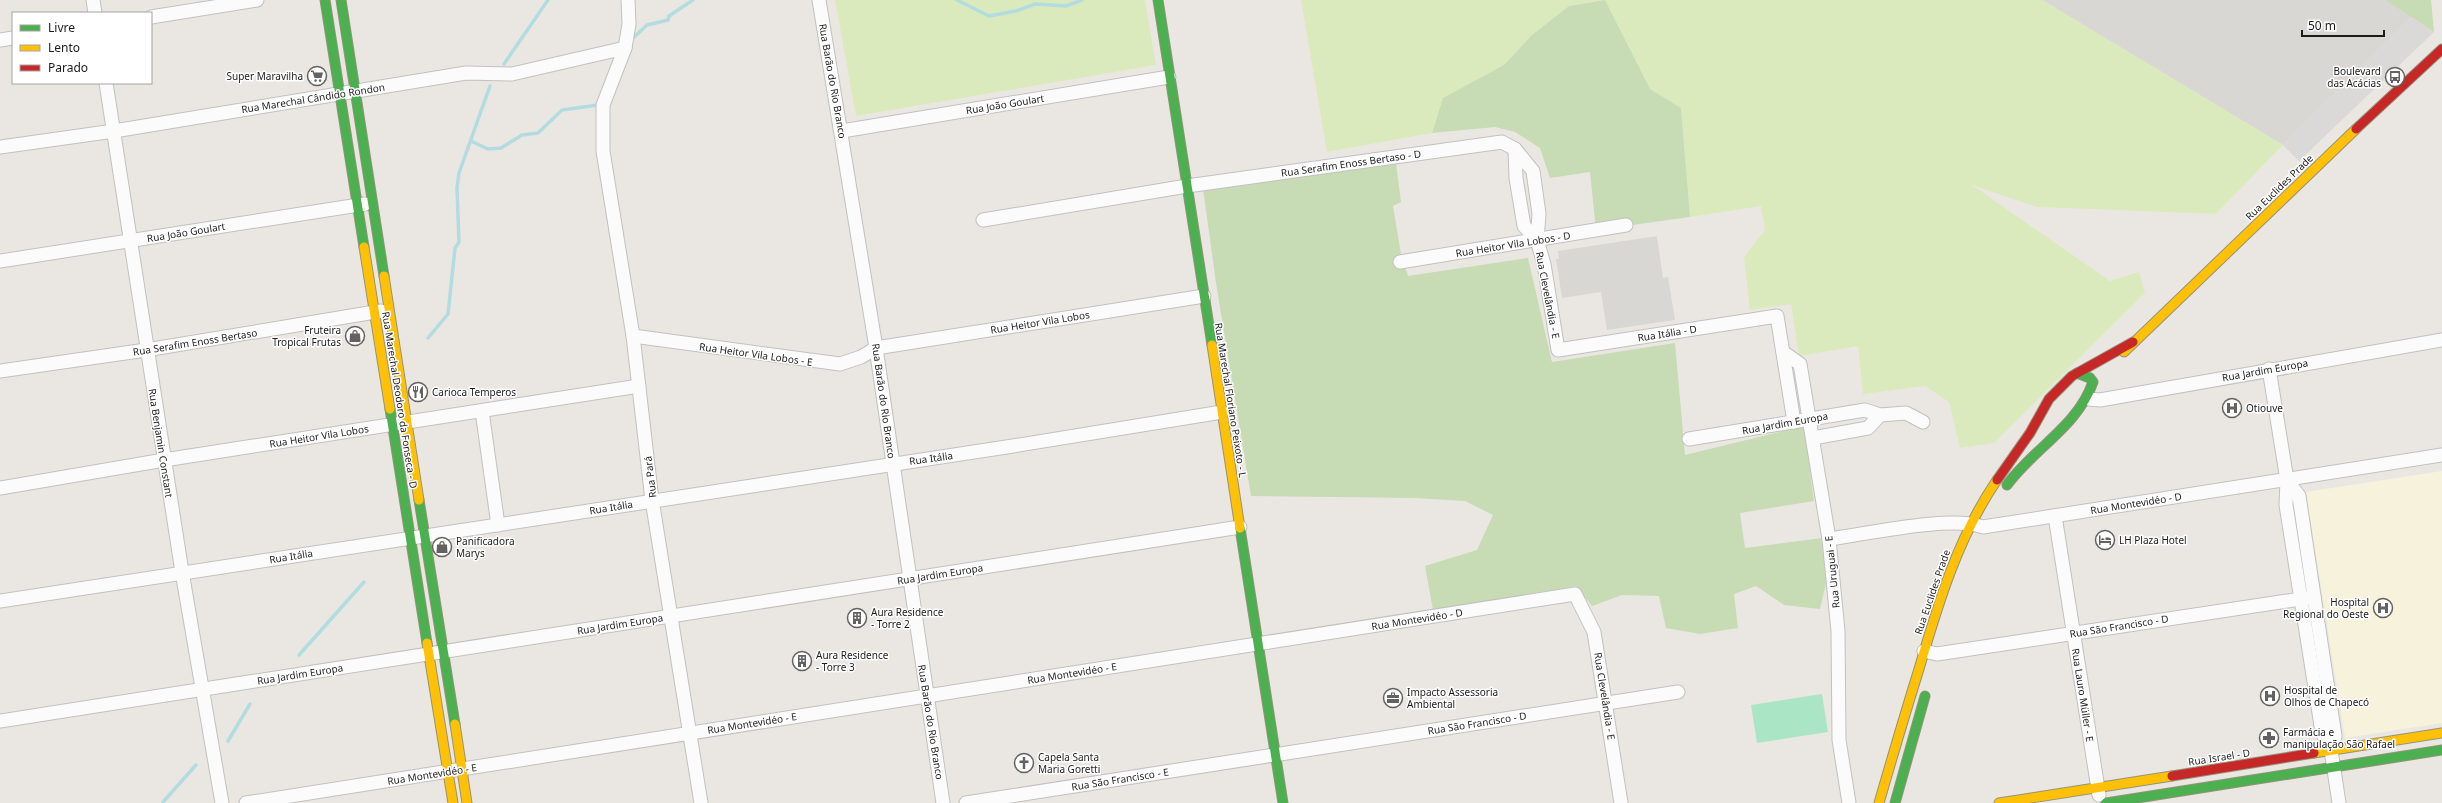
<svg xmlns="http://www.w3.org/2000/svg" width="2442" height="803" font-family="'Noto Sans',sans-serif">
	<rect width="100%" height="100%" fill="#eae7e2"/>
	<g fill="#d9d7d4">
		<path d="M2042,0H2385L2412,17L2283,145Z"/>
		<path d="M1657,236L1663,278L1668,277L1675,320L1607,330L1601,292L1562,298L1556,259H1559L1558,251Z"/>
	</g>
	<path fill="#f6f2dc" d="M2442,471V723L2345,738L2306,492Z"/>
	<g fill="#dbeabd">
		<path d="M835,0H1145L1156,65L856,116Z"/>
		<path d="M1301,0H1604L1569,6L1532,35L1504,65L1443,98L1432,133L1327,152Z"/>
		<path d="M1605,0H2042L2283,145L2216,214L2037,207L1972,185L2110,281L2139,272L2145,293L1994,443L1960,448L1949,402L1925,386L1863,394L1858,346L1799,356L1791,304L1750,310L1744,257L1765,230L1761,206L1690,217L1681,108L1650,89Z"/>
	</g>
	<g fill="#c7dbb5">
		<path d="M1605,0L1650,89L1681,108L1690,217L1596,230L1590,172L1550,178L1540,148L1515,132L1495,127L1432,133L1443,98L1504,65L1532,35L1569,6Z"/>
		<path d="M2385,0H2431L2434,32Z"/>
		<path d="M1396,163L1401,202L1393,206L1401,254L1408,276L1528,258L1552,362L1675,343L1685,455L1804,426L1814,501L1740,513L1745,548L1821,538L1827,579L1820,609L1784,605L1756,586L1734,594L1738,628L1700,634L1666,628L1659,596L1622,595L1592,606L1576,586L1433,610L1425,566L1477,550L1493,515L1465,501L1415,498L1251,496L1216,283L1203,189Z"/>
	</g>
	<path fill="#aae5c5" d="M1822,694L1828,732L1757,743L1751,705Z"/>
	<path fill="#dad9d7" d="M2412,17L2434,32L2299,161L2283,145Z"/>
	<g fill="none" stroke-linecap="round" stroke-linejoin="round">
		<g stroke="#b3dce1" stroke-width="3.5">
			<path d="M957,0L989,16L1016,11L1035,4L1066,6L1082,0"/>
			<path d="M633,38L647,25L668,20L669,16L693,0"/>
			<path d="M504,64L548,0"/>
			<path d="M471,141L488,149L501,148L522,135L538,133L562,110L598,105"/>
			<path d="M428,338L448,314L455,248L459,242L457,188L459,173L490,86"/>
			<path d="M299,655L364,582"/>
			<path d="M228,741L250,704"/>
			<path d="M163,802L196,765"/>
		</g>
		<defs>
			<g id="street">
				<path d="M93,0L95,13"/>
				<path d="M628,0L629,24L625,48L603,105V151L633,336L652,500L701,803"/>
				<path d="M819,0L876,348L943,803"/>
				<path d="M151,17L257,0"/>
				<path d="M0,40L13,38"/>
				<path d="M106,83L182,572L222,803"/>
				<path d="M842,131L1169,77"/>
				<path d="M0,147L114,131L466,73L512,74L625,48"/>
				<path d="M1515,149L1516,178L1524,226L1537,240"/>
				<path d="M983,220L1187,186L1502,142L1515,149L1533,171L1539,214L1537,240L1544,264L1558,350L1777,316L1794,422"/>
				<path d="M0,261L365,204"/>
				<path d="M1400,262L1626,225"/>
				<path d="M633,336L840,364L861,357L876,348L1204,296"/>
				<path d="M1783,352L1800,364L1829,539L1838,631L1839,740L1849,803"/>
				<path d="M2269,369L2287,480L2286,505L2322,732L2331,750L2339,803"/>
				<path d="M0,371L146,350L381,311"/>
				<path d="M2089,399L2100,400L2442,340"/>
				<path d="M482,411L498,525"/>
				<path d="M1813,438L1868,428L1880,415"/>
				<path d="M1689,439L1865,410L1880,415L1906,413L1923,422"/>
				<path d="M2287,480L2299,496L2335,736L2331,750"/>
				<path d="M0,488L164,460L639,386"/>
				<path d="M2055,516L2099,795"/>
				<path d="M1829,539C1867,534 1950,515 1983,527L2442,455"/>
				<path d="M0,601L1013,446L1222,412"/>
				<path d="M1924,651L1937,654L2314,597"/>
				<path d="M0,721L1240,527"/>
				<path d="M246,803L1575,594L1594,632L1621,803"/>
				<path d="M966,803L1678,692"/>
			</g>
			<g id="fast">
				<path d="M325,0L364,247"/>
				<path d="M341,0L384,276"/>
				<path d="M1158,0L1212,345"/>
				<path d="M390,409L427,643"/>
				<path d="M2007,485C2033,449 2078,426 2093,382L2090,378L2077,373"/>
				<path d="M419,500L455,724"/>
				<path d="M1240,528L1283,803"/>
				<path d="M1895,803L1925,696"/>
				<path d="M2106,803L2442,750"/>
			</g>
			<g id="slow">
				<path d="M364,247L390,409"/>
				<path d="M384,276L419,500"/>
				<path d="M1212,345L1240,528"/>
				<path d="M2124,352L2356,129"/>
				<path d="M427,643L453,803"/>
				<path d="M455,724L467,803"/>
				<path d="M2314,753L2442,733"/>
				<path d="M1879,803C1892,758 1905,714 1919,669C1938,604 1958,537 1997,480"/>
				<path d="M1999,803L2172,776"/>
			</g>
			<g id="jam">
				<path d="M2356,129L2442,49"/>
				<path d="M1997,480L2030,433L2049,399L2072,376L2133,342"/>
				<path d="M2172,776L2314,753"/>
			</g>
		</defs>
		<use href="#street" stroke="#c2c1bf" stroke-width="15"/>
		<use href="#fast" stroke="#94937b" stroke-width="11"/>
		<use href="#slow" stroke="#94937b" stroke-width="11"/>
		<use href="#jam" stroke="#94937b" stroke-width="11"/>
		<use href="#street" stroke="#fcfbfb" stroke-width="13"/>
		<use href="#fast" stroke="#4caf50" stroke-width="9"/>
		<use href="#slow" stroke="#ffc107" stroke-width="9"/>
		<use href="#jam" stroke="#c62828" stroke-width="9"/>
	</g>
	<defs>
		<symbol id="supermarket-ring" viewBox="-11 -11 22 22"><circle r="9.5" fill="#fff" stroke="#636261" stroke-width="1.5"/><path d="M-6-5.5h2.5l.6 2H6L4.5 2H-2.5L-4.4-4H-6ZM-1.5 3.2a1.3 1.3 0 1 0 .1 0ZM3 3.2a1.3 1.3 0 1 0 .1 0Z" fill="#636261"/></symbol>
		<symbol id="bus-ring" viewBox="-11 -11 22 22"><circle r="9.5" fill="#fff" stroke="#636261" stroke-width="1.5"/><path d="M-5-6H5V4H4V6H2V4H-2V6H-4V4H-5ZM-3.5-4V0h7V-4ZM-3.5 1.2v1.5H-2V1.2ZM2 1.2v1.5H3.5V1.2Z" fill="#636261"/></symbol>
		<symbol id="shop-ring" viewBox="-11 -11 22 22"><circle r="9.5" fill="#fff" stroke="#636261" stroke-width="1.5"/><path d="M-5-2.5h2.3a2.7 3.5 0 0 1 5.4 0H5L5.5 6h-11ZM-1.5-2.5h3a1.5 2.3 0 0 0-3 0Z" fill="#636261"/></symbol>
		<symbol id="restaurant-ring" viewBox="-11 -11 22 22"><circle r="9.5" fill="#fff" stroke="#636261" stroke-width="1.5"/><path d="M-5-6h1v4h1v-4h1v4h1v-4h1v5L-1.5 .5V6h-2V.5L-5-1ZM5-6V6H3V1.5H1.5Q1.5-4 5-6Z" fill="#636261"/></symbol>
		<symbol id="hospital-ring" viewBox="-11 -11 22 22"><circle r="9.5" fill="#fff" stroke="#636261" stroke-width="1.5"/><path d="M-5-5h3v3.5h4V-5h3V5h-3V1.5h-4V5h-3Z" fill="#636261"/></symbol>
		<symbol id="hotel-ring" viewBox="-11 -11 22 22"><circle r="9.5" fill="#fff" stroke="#636261" stroke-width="1.5"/><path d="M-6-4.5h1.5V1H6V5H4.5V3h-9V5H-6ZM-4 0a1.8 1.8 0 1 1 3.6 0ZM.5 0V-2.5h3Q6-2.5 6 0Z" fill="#636261"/></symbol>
		<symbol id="building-ring" viewBox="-11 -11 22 22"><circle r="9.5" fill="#fff" stroke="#636261" stroke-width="1.5"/><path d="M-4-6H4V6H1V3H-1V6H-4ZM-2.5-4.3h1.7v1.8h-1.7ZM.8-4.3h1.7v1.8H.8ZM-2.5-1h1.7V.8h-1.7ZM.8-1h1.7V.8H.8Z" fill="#636261"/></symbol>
		<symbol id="office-ring" viewBox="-11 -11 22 22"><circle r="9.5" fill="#fff" stroke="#636261" stroke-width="1.5"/><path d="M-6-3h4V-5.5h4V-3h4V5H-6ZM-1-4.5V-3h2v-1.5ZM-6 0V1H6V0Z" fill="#636261"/></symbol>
		<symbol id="pharmacy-ring" viewBox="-11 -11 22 22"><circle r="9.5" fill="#fff" stroke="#636261" stroke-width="1.5"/><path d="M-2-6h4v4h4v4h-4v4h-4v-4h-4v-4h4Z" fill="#636261"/></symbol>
		<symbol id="church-ring" viewBox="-11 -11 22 22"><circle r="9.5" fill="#fff" stroke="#636261" stroke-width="1.5"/><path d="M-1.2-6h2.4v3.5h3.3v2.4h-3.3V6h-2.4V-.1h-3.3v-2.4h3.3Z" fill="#636261"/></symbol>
	</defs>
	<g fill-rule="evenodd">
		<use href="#supermarket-ring" x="306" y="65" width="22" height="22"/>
		<use href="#bus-ring" x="2384" y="66" width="22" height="22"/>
		<use href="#shop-ring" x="344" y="325" width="22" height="22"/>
		<use href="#restaurant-ring" x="407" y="381" width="22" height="22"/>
		<use href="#hospital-ring" x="2221" y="397" width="22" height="22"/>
		<use href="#hotel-ring" x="2094" y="529" width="22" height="22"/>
		<use href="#shop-ring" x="431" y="536" width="22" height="22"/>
		<use href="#hospital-ring" x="2372" y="597" width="22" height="22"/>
		<use href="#building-ring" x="846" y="607" width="22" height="22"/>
		<use href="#building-ring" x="791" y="650" width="22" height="22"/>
		<use href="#hospital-ring" x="2259" y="685" width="22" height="22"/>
		<use href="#office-ring" x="1382" y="687" width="22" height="22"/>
		<use href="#pharmacy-ring" x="2258" y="727" width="22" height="22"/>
		<use href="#church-ring" x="1013" y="752" width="22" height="22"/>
	</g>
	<g text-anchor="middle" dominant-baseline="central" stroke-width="3" stroke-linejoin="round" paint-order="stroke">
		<g font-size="10" fill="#1b1b1b" stroke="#fff" text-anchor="start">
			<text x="2381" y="71" text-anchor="end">Boulevard<tspan x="2381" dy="12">das Acácias</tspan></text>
			<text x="303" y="76" text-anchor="end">Super Maravilha</text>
			<text x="341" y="330" text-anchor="end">Fruteira<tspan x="341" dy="12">Tropical Frutas</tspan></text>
			<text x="432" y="392">Carioca Temperos</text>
			<text x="2246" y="408">Otiouve</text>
			<text x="2119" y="540">LH Plaza Hotel</text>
			<text x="456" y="541">Panificadora<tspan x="456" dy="12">Marys</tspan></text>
			<text x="2369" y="602" text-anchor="end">Hospital<tspan x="2369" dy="12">Regional do Oeste</tspan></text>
			<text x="871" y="612">Aura Residence<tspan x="871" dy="12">- Torre 2</tspan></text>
			<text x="816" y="655">Aura Residence<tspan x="816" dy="12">- Torre 3</tspan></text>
			<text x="2284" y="690">Hospital de<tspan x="2284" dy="12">Olhos de Chapecó</tspan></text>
			<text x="1407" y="692">Impacto Assessoria<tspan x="1407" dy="12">Ambiental</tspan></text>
			<text x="2283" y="732">Farmácia e<tspan x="2283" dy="12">manipulação São Rafael</tspan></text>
			<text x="1038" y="757">Capela Santa<tspan x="1038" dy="12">Maria Goretti</tspan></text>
		</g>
		<g font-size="10" fill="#1b1b1b" stroke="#fff">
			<text transform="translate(833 81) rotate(80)">Rua Barão do Rio Branco</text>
			<text transform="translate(313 98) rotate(-9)">Rua Marechal Cândido Rondon</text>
			<text transform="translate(1005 104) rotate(-9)">Rua João Goulart</text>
			<text transform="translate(1351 163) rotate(-8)">Rua Serafim Enoss Bertaso - D</text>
			<text transform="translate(2279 187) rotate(-44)">Rua Euclides Prade</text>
			<text transform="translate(186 232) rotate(-9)">Rua João Goulart</text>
			<text transform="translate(1513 244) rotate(-9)">Rua Heitor Vila Lobos - D</text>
			<text transform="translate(1548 295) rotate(79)">Rua Clevelândia - E</text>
			<text transform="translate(1040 322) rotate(-9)">Rua Heitor Vila Lobos</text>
			<text transform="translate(1667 333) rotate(-9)">Rua Itália - D</text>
			<text transform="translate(195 342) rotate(-9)">Rua Serafim Enoss Bertaso</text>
			<text transform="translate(756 354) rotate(8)">Rua Heitor Vila Lobos - E</text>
			<text transform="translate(2265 370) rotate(-10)">Rua Jardim Europa</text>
			<text transform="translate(400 400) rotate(81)">Rua Marechal Deodoro da Fonseca - D</text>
			<text transform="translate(1231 400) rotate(81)">Rua Marechal Floriano Peixoto - L</text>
			<text transform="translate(884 401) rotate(82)">Rua Barão do Rio Branco</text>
			<text transform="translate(1785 423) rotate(-10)">Rua Jardim Europa</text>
			<text transform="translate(319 436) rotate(-9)">Rua Heitor Vila Lobos</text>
			<text transform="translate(161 443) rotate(81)">Rua Benjamin Constant</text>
			<text transform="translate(931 458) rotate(-8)">Rua Itália</text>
			<text transform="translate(650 477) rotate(-97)">Rua Pará</text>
			<text transform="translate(2136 503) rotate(-9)">Rua Montevidéo - D</text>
			<text transform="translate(611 507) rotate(-9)">Rua Itália</text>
			<text transform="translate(291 556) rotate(-9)">Rua Itália</text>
			<text transform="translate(1832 572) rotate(-96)">Rua Uruguai - E</text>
			<text transform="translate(940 574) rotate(-9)">Rua Jardim Europa</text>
			<text transform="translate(1932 592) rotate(-71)">Rua Euclides Prade</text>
			<text transform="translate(1417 619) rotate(-9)">Rua Montevidéo - D</text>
			<text transform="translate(620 624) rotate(-9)">Rua Jardim Europa</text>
			<text transform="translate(2119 626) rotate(-9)">Rua São Francisco - D</text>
			<text transform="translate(1072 673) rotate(-9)">Rua Montevidéo - E</text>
			<text transform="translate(300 674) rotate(-9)">Rua Jardim Europa</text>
			<text transform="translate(2083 695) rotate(81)">Rua Lauro Müller - E</text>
			<text transform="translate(1605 696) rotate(81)">Rua Clevelândia - E</text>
			<text transform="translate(931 722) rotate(81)">Rua Barão do Rio Branco</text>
			<text transform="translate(752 723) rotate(-9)">Rua Montevidéo - E</text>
			<text transform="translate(1477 723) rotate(-9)">Rua São Francisco - D</text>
			<text transform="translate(2219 757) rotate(-9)">Rua Israel - D</text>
			<text transform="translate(432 774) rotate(-9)">Rua Montevidéo - E</text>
			<text transform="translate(1120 779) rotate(-9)">Rua São Francisco - E</text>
		</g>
	</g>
	<rect x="12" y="12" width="140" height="72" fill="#ffffff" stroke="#a4a4a4"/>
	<rect x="20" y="25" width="20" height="6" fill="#4caf50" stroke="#a4a4a4"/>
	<text x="48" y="32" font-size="12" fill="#1b1b1b">Livre</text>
	<rect x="20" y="45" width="20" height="6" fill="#ffc107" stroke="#a4a4a4"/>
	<text x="48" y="52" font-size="12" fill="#1b1b1b">Lento</text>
	<rect x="20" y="65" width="20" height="6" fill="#c62828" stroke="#a4a4a4"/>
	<text x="48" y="72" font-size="12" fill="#1b1b1b">Parado</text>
	<path d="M2302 30v6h82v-6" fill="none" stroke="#1b1b1b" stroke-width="2"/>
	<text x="2308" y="30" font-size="12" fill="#1b1b1b" stroke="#ffffff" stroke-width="3" paint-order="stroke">50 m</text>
</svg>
